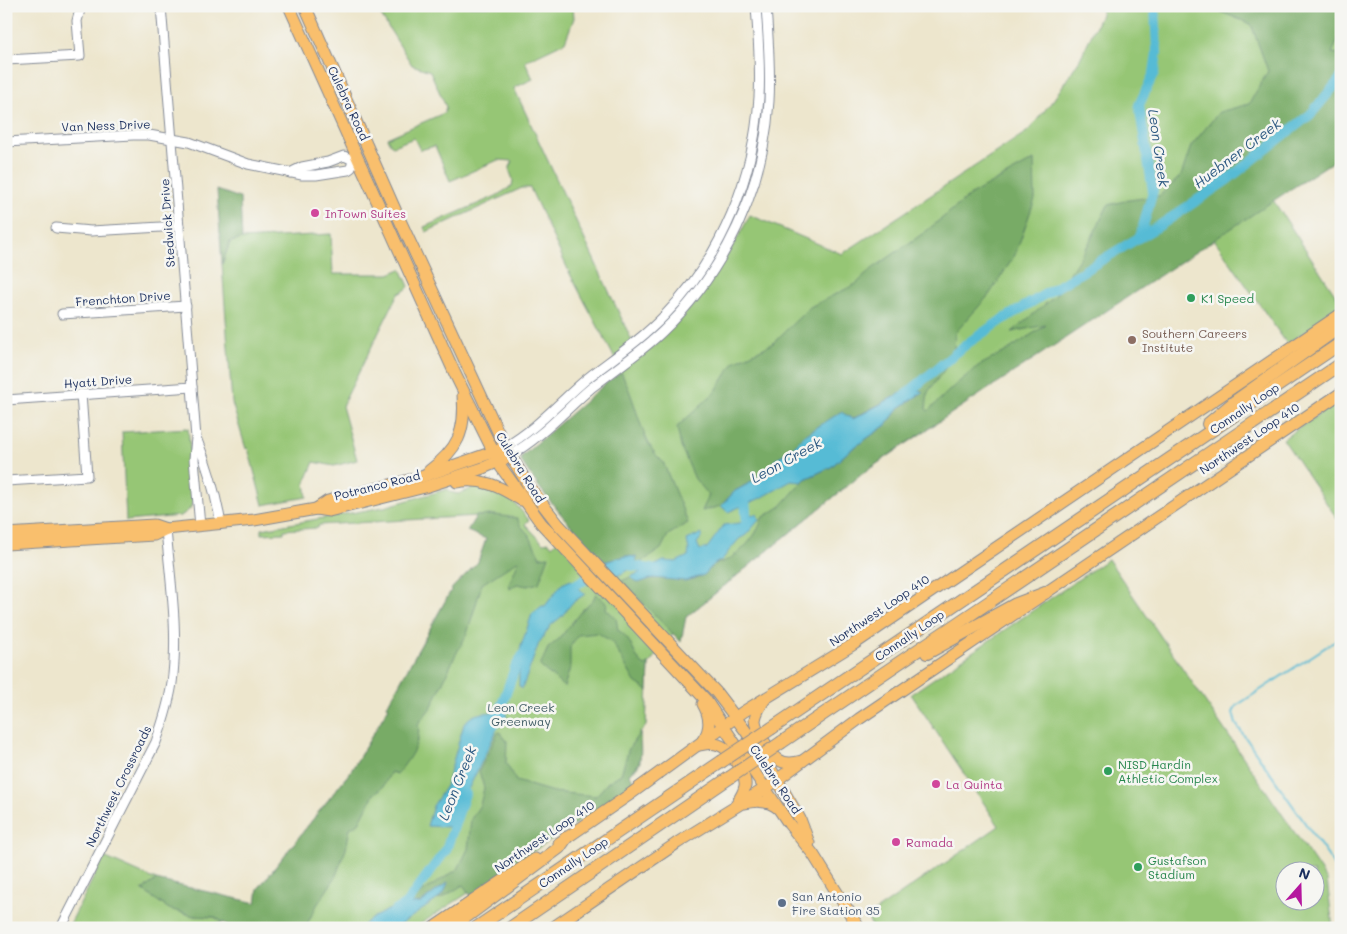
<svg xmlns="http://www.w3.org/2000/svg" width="1347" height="934" font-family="Mali,sans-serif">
	<rect width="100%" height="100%" fill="#f6f6f2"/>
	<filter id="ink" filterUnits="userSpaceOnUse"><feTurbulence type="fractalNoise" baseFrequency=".02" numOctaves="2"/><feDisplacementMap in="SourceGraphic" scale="10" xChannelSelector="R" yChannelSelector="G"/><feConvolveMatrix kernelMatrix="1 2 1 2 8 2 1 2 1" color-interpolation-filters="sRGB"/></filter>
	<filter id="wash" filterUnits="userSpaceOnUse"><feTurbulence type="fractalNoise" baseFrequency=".0096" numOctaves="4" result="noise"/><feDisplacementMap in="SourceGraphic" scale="20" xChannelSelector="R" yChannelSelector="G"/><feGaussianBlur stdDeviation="1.12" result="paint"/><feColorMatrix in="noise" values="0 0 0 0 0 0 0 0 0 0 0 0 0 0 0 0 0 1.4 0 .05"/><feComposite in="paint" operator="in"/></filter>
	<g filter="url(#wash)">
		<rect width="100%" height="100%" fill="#ede6cd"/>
		<g fill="#96c675" stroke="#587a6a" fill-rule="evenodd">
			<path d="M375,6H573L574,18L565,42L525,61L533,79L514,88L640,358C691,314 719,274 750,215L842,254L1028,131L1054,99L1080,59L1100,17L1103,6H1341V146L1338,158L1273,200L1341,303V308L1287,344L1214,239L1003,378L862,474L686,617L649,664L646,726L640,733V762L637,768L629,773L636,785L414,928H255L258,889L351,771L389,707L387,706L453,587L478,562L495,515L319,525L318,528L284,530V533L262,534V529L384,507L448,489L449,492L458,494L471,489V485L487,487L513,501L529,520L525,524L543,543L549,542L552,546L577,522L624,380L612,353L571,276L530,188H522L426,232L424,227L496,196L512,186L513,180L509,169L513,161L498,160L450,181L435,146L420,150L414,138L393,146L390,144L387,138L444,113L446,107L430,71L412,65Z"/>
			<path d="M331,234L333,274H389L401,269L409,286L407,289L398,294L342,406L357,460L334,466L314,462L305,483L307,497L263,505L248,448L246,449L232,403L222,264L230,242L242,239Z"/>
			<path d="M1333,404H1338L1341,406V518L1338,520L1283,439Z"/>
			<path d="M188,428L192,466L193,501L190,509L181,516L126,521L122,432Z"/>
			<path d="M1108,559L1327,880L1333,928H873L867,917L999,826L911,694ZM1284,872H1314V902H1284Z"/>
			<path d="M104,857L156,880L143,890L194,916L214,917L224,923L214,924L203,928H68Z"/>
		</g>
		<g fill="#78ab66" stroke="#4a6d62">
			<path d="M1206,6H1341V34L1332,53L1341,54V146L1338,158L902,446L862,474L686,617L681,642L622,581L630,577L638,583C643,581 649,579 654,578C681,577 693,589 714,564C733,563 758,537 762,518L781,506L805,479L831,467L849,451L886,425L899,408L923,392L912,387L852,419L805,435L790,450L776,459L757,479L735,491L721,506L702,511L709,495L695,479L681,447L677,427L715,392L734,362L772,344L810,307L856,284L872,269L925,232L972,194L1034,160L1035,199L1015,255L989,295L955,333L954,351L947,366L928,392L926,409L928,411L954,386L978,366L1005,352L1046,325L1012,332L1055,296L1088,245L1108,205L1129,200L1159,196L1181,176L1191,146L1219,112L1249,104L1268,71L1251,24Z"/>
			<path d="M217,190L240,198L242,239L230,242L222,264Z"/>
			<path d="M621,372C625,381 629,389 632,398C640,420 645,447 663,462L688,523L668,535L661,549L636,566V557L626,556L604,562C574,530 545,498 521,461V457L606,383Z"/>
			<path d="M495,515L517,518L520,525L529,535L540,557L549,556L539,583L527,586L517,584L510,589L509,584L519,560L482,584L467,634L455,656L432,706L418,724C422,742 408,761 397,774L391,772L383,787L374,794L359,823L350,828L346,849L335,878L317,905L305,928H233L214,917L194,916L169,909L142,890L156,880L256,903L258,889L351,771L389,707L387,706L453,587L478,562L486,539L467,531L476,516Z"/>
			<path d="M596,593L607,604L606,609L616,618L618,630C634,639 632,658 645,666L649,664L648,691L635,682L612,642L598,633L578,635L570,647V668L564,687L540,666L548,648L559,639L582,610L593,600Z"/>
			<path d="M499,731L507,741L506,763L516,781L553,792L596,796L608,782L621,774L629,748L640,732C640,749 645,763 629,773L636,785L559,834L545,838L509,861L511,868L471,896L463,885L442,898L438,899L445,891L447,883L421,903L402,905L458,869L468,849L471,819L480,805L484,788L479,771Z"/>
		</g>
		<g fill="#57bbd5" stroke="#39759a">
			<path d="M912,387L923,392L899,408L886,425L849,451L831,467L805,479L802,482L791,481L763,497L728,512L721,506L735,491L757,479L776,459L790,450L805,435L841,412L853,419Z"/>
			<path d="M757,514L759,520L746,535L739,539L728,552L722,560L714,564L704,575L685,581L653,578L638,583L630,577L664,561L676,562L688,556L689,550L687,540L702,533V537L697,543L700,550L707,548L724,525L740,523L748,515Z"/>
			<path d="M626,556L636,557V566L617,576L604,562Z"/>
			<path d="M571,580L585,594L572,603L561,617L551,625L539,643L522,689L519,686V658L521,646L532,614L542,606H545L562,584Z"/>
			<path d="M507,704L506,719L499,722L495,734L450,827L427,826L433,806L446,786L464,724C477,706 493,719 507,704Z"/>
			<path d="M448,882L445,891L438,899L395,928H359L374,917L390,909L402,905L421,903Z"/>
		</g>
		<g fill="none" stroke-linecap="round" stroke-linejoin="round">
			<path stroke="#57bbd5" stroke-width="2" d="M1341,637L1236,706L1233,713L1236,724L1330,859L1336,870L1341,883"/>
			<g stroke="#57bbd5" stroke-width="10">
				<path d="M1140,237L1159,226L1227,180L1311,114L1341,78"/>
				<path d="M905,395L968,343L1002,320L1140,237L1153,191L1139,105L1154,73L1157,53L1155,6"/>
				<path d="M743,528L747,525L745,499L751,496"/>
				<path d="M563,591L618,563L661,571"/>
				<path d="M495,724L515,668L526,650"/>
				<path d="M394,912L406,904L446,850L465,794"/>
			</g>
		</g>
	</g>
	<g filter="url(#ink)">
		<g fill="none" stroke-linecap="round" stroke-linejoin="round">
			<defs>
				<g id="minor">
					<path d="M161,6L192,387L196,438L194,459L200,526"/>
					<path d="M6,60L80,56L77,21L81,6"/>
					<path d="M6,142L133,135H149L189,142L248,164L302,175H316L348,170L351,168L353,160"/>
					<path d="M290,173L302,167L328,162L344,156L353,160"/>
					<path d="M56,228L91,231L179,226"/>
					<path d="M62,314L186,306"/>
					<path d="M6,400L192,387"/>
					<path d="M197,440C208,467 216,496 221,524"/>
					<path d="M505,447C537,429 561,400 589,377C615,357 642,339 665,315C722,257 754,177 759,97C761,67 758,36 756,6"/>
					<path d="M510,455C541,438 564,411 591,388C615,369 640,353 662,332C725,272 764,188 769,101C771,69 768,38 766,6"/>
					<path d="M6,481L87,476L81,394"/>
					<path d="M61,928L156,742C163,722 169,703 172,683C179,632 170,579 166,529"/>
				</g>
				<g id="major">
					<path d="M289,6L456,376L501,467L541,523L705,699L789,824L813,854L859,928"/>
					<path d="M305,6L397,214L505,447L530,488L558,524L716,692L745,730L768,764L800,819L809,843"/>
					<path d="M429,471C458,449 466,432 463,395"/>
					<path d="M457,482C481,477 501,487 521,500"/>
					<path d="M316,509L328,501L421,477L499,450"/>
					<path d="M6,534L154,525L166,529"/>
					<path d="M6,544L154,535L166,529L254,520L316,509L329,511L425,487L483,468L504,459"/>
					<path d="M765,699C760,706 756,712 755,720C755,729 772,756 779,760C785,764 795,763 802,761"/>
					<path d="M703,740C712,728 710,716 703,704"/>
					<path d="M699,745C705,744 712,742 719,745C729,748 747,775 745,786C744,793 739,800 735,806"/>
					<path d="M745,803C757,800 769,800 779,809"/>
					<path d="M559,843L629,795L743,712L854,644L1341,314"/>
					<path d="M433,928L535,859"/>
					<path d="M552,928L677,843L766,788L859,719L1341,393"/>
				</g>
				<g id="highway">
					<path d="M1208,424L1233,403L1341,326"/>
					<path d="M927,653L1016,604L1045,593"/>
					<path d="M772,728L1341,343"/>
					<path d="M782,742L1341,364"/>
					<path d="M451,928L559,848L566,838"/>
					<path d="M476,928L721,762"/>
					<path d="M510,928L729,778"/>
				</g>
			</defs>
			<use href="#minor" stroke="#848a96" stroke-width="11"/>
			<use href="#major" stroke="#848a96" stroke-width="13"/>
			<use href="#highway" stroke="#848a96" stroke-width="14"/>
			<use href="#minor" stroke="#fff" stroke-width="9"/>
			<use href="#major" stroke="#f9bf6d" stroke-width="11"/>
			<use href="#highway" stroke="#f9bf6d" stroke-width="12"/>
			<defs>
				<g id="highway-bridge">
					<path d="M721,762L772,728"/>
					<path d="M729,778L782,742"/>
				</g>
			</defs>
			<use href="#highway-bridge" stroke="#848a96" stroke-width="14" stroke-linecap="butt"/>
			<use href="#highway-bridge" stroke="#f9bf6d" stroke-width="12"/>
		</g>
	</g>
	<g fill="#d1479c" stroke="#f6f6f2" stroke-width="2">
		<circle cx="315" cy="213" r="5"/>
		<circle cx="936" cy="784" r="5"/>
		<circle cx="896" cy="842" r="5"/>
	</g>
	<g fill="#2e9e5b" stroke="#f6f6f2" stroke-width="2">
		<circle cx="1191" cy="298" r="5"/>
		<circle cx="1108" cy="771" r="5"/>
		<circle cx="1138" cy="867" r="5"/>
	</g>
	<circle fill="#8d6e63" stroke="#f6f6f2" stroke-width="2" cx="1132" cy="340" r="5"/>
	<circle fill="#5c6f8a" stroke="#f6f6f2" stroke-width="2" cx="782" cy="903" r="5"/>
	<g text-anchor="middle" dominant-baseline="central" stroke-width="5" stroke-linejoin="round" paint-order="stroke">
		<g font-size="12" fill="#1b2f5e" stroke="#f6f6f2">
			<text transform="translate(349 103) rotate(65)">Culebra Road</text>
			<text transform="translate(106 125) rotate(-2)">Van Ness Drive</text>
			<text transform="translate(167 223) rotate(-94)">Stedwick Drive</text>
			<text transform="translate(123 298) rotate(-4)">Frenchton Drive</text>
			<text transform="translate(98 381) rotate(-4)">Hyatt Drive</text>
			<text transform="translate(1244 408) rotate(-34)">Connally Loop</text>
			<text transform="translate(1249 438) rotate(-34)">Northwest Loop 410</text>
			<text transform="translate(521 467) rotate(58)">Culebra Road</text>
			<text transform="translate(377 485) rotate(-14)">Potranco Road</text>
			<text transform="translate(879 610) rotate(-34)">Northwest Loop 410</text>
			<text transform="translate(909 635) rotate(-34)">Connally Loop</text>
			<text transform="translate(776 779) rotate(56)">Culebra Road</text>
			<text transform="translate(118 786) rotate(-64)">Northwest Crossroads</text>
			<text transform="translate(544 836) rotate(-34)">Northwest Loop 410</text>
			<text transform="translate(573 862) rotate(-34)">Connally Loop</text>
		</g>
		<g font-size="12" fill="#b23c85" stroke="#f6f6f2" text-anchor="start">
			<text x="325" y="213">InTown Suites</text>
			<text x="946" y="784">La Quinta</text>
			<text x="906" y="842">Ramada</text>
		</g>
		<g font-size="12" fill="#27864d" stroke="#f6f6f2" text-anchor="start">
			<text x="1201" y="298">K1 Speed</text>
			<text x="1118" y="764">NISD Hardin<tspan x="1118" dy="14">Athletic Complex</tspan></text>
			<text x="1148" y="860">Gustafson<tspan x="1148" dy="14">Stadium</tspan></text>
		</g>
		<g font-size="12" fill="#785e54" stroke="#f6f6f2" text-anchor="start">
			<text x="1142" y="333">Southern Careers<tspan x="1142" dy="14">Institute</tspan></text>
		</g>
		<g font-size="12" fill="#405c65" stroke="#f6f6f2">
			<text x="521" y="707">Leon Creek<tspan x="521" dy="14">Greenway</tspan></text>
		</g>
		<g font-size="12" fill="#4e5e75" stroke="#f6f6f2" text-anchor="start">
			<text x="792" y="896">San Antonio<tspan x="792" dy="14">Fire Station 35</tspan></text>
		</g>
		<g font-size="14" font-style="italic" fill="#2d5982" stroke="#f6f6f2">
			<text transform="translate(1159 148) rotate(82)">Leon Creek</text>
			<text transform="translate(1237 153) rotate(-37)">Huebner Creek</text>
			<text transform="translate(786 460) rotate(-29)">Leon Creek</text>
			<text transform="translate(457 783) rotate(-68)">Leon Creek</text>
		</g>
	</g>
	<rect width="1347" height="934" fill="none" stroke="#f6f6f2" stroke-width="25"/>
	<g transform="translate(1300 886) rotate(20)"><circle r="24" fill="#f6f6f2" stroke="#9ea6b7"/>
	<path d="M0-4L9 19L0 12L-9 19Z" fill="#b5179e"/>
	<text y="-8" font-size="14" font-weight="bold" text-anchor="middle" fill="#1b2f5e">N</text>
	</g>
</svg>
